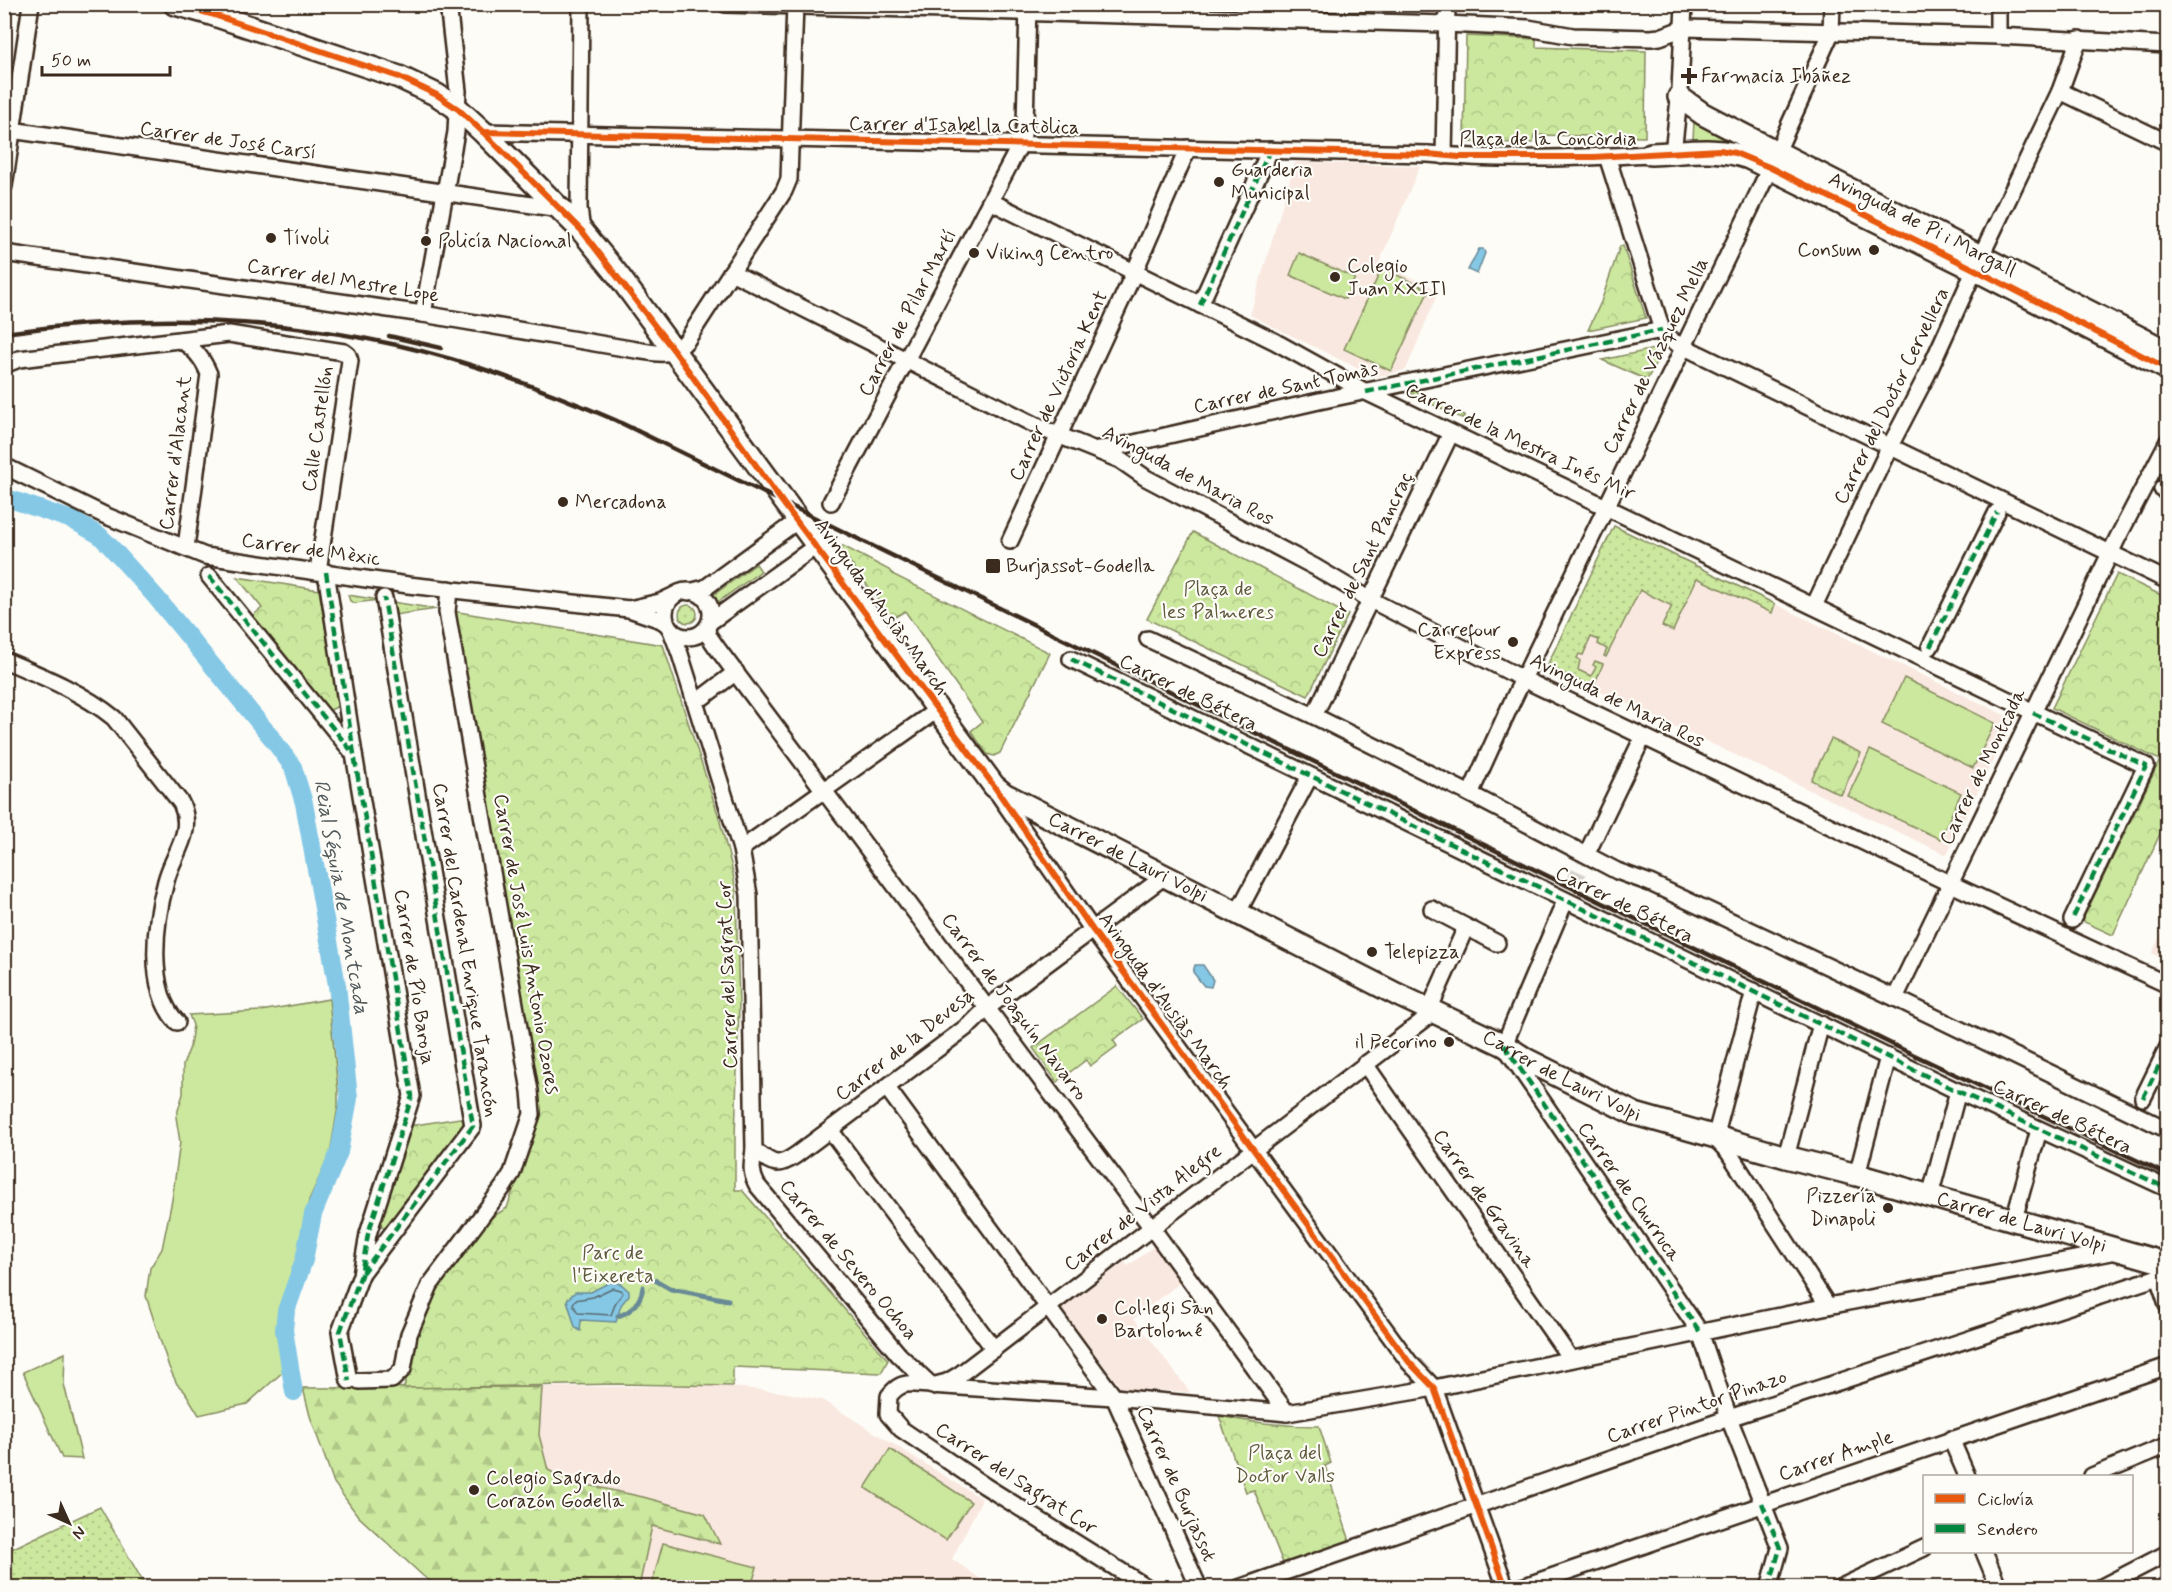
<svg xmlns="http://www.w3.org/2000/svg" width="2172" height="1592" font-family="Mynerve,sans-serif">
	<defs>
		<pattern id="forest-firs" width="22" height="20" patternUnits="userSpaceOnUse" patternTransform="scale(1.5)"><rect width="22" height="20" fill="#cce89e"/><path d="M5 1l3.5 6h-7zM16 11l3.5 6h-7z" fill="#b0c788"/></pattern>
		<pattern id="park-crowns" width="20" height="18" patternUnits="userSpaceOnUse" patternTransform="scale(1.5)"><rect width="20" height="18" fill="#cce89e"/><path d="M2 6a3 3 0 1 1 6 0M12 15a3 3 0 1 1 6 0" fill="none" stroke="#b0c788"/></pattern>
		<pattern id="garden-dots" width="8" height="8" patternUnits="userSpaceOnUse" patternTransform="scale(1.5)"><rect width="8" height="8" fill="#cce89e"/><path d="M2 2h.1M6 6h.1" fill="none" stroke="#b0c788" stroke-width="1.8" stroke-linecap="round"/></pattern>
	</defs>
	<rect width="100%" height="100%" fill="#fdfcf7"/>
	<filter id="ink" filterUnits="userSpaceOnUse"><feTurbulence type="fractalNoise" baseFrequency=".0167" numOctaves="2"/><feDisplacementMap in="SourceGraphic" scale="12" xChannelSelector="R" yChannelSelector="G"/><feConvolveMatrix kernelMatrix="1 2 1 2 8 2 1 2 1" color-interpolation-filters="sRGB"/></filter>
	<g filter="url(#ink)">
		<g fill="#f9e8df">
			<path d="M1535,5H1568V13L1535,12Z"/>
			<path d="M1295,162L1420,166L1379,263L1439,290L1406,370L1375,377L1250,315Z"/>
			<path d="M1614,526L2013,719L1947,855L1547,666Z"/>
			<path d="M2167,922L2168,961H2167L2152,953Z"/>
			<path d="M1154,1246L1181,1282L1134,1318L1190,1392L1121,1388L1062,1309L1125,1262L1128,1266Z"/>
			<path d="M721,1386L781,1392L822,1400L982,1499L952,1559L988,1584L984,1588L439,1587L423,1576L358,1516L334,1483L310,1416L303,1388Z"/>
		</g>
		<g fill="#cce89e" stroke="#84895e" stroke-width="1.5">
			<path d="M1694,120L1740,141H1693Z"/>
			<path d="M1299,253L1355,278L1345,299L1290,275Z"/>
			<path d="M1382,268L1429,290L1391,371L1344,349Z"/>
			<path d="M756,564L761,571L718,602H715L712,596Z"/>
			<path d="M1904,678L1995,723L1973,768L1882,724Z"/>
			<path d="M1870,750L1961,793L1940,839L1848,796Z"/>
			<path d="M329,999L338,1090V1106L330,1154L309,1200L298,1256L277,1323L285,1370L247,1404L199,1415L185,1392L177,1384L169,1367L146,1296L150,1268L162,1249L172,1200L180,1142L176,1117L183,1094V1065L190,1047L193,1025L189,1015L261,1011Z"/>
			<path d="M65,1353L64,1384L82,1459L62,1458L23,1372Z"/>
			<path d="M890,1449L971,1502L946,1540L865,1488Z"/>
			<path d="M663,1543L757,1567L751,1587H651Z"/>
		</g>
		<path fill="url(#forest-firs)" stroke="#84895e" stroke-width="1.5" d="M542,1387L539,1435L548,1470L569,1481L643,1497L705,1514L720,1544L652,1526L639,1587H439L423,1576L358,1516L334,1483L310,1416L303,1388Z"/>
		<g fill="url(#park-crowns)" stroke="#84895e" stroke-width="1.5">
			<path d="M1466,36L1536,39V47L1646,51L1645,137L1534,135L1533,143L1464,142Z"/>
			<path d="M1620,246H1623L1646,318L1588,330L1601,302Z"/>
			<path d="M1193,532L1348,615L1308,696L1147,619Z"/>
			<path d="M841,546H843L889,570L894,575L1050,653L1000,753L994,756L987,754L971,731L982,722L905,611L892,619L841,550Z"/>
			<path d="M2117,574L2167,598V819L2113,935L2082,921L2160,760L2052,708Z"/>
			<path d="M237,577L319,590L339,706L328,711L251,617L262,608Z"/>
			<path d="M452,611L663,645L718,814L732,868L736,892L739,1005L735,1138V1190H742L888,1360L881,1373L733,1367V1386L618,1384L404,1388L415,1334L435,1288L487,1220L507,1208L537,1120Z"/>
			<path d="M1831,739L1861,753L1841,795L1811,780Z"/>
			<path d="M1117,986L1143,1019L1113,1040L1117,1046L1090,1066L1086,1060L1057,1082L1033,1048Z"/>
			<path d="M466,1117L467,1125L386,1230L379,1223L409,1126Z"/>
			<path d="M1219,1416C1253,1423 1285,1426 1319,1426L1331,1463L1325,1466L1350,1541L1283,1563L1254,1490L1246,1492Z"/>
		</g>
		<g fill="url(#garden-dots)" stroke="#84895e" stroke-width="1.5">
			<path d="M1654,349L1658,359L1647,380L1602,360Z"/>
			<path d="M1411,389L1465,415L1463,419L1409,393Z"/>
			<path d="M1614,526L1775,604L1772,613L1697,578L1673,631L1662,626L1672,606L1640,590L1606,657L1604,656L1607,649L1598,644L1599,640L1591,637L1583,655L1579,654L1577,658L1580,660L1578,670L1591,676L1596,667L1593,665L1595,661L1603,664L1593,687L1547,666Z"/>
			<path d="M348,595L379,600L354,603L350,601Z"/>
			<path d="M392,602L437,609L394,615Z"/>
			<circle cx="688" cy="614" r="9"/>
			<path d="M100,1507L146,1587H5V1552Z"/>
		</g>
		<g fill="#85c8e6" stroke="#678996" stroke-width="1.5">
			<path d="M1479,249H1483L1485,253L1477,274L1468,270Z"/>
			<path d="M1195,965H1203L1213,980L1211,987L1204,986L1193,972Z"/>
			<path d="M610,1282L621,1284L629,1291V1295L621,1305L616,1322L581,1320L580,1331L575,1327L567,1300L575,1292H591Z"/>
		</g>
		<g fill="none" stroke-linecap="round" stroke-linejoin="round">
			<path stroke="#59696e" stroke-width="1.5" d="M612,1288L620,1290L623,1293L616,1302L611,1315L578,1313L573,1304L575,1300L593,1297Z"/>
			<g stroke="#678996" stroke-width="5">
				<path d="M187,637L188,636"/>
				<path d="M655,1280L671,1289L728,1300"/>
				<path d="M618,1316C632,1312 641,1301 643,1287"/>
			</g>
			<path stroke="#85c8e6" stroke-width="18" d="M4,497L72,520L99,535L109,545L155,596L271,737L293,767L304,803L337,985L349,1098L339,1152L313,1214L304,1260L286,1311L284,1330L294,1392"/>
			<path stroke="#d6d2cc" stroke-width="15" stroke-dasharray="15 8" stroke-linecap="butt" d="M1563,906L1589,849"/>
			<defs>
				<g id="street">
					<path d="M581,4L579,208L582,231"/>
					<path d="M725,4L1446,24L1528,28L1573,36L1651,38L1660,37L1684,28L1998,36L2168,45"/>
					<path d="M1998,36V4"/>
					<path d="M2060,91L2168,143"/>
					<path d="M4,129L560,209"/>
					<path d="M483,132L1428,154C1502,161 1577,158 1651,154"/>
					<path d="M1673,153L1680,90L1684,4"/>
					<path d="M1444,156L1447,4"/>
					<path d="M1607,156L1662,330L1672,341L2168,581"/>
					<path d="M4,186L31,4"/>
					<path d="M992,202L1274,341L1366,392L2146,766L2072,920"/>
					<path d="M4,253L423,314L636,350C657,353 671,359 687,340L784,191L789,179L795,4"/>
					<path d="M731,272L1043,429L1120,460L1146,478L1315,567L1369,599L1523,679L1949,883L2168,985"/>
					<path d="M1200,305L1270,150"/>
					<path d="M423,314L456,132L458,91L448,4"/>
					<path d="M180,340C195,348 203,359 209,374L186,547"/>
					<path d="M4,365L19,359L229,334L344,352L348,355L350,361L318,571"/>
					<path d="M1098,449L1112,448L1319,401L1662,330L1665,338"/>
					<path d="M4,466L104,515L205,556L408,585L629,609L661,620L667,624"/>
					<path d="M2162,489L2168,492"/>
					<path d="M831,502L1021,143L1025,125L1028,4"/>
					<path d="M1010,541L1134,273L1188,148"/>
					<path d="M326,572L354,754L412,1096L368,1234L361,1275L340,1332L349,1381"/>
					<path d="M209,576L354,754"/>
					<circle cx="688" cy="614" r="23"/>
					<path d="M689,592L705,588L797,521"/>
					<path d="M1814,606L1890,446L1927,375L1981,256L2060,91L2079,39"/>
					<path d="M629,609L660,602L675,595"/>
					<path d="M710,622L816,546"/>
					<path d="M707,628L708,635L717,648L1152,1228L1287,1413"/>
					<path d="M671,630L680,654L741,849L749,895L754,1150C752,1164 750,1172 757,1185L899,1355L932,1386L947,1382L959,1375L1425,1019L1466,927"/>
					<path d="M1148,639L1314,716L1470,794L1617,871L1650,883L1895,998L2168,1130"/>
					<path d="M1930,647L1997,512"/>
					<path d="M1071,659L1953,1089L2162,1186"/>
					<path d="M4,660C42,676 82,692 114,718L181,803C195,833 173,853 166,881C155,921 146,990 177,1022"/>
					<path d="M694,701L703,697L736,672"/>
					<path d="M1314,716L1451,433"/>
					<path d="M997,792L1092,929L1409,1362L1434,1388L1506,1588"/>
					<path d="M1470,794L1511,704L1761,187L1831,33L1832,4"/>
					<path d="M741,849L937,710"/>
					<path d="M1589,849L1643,737"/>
					<path d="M1563,906L1504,1045L1700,1332L1729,1418L1780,1548L1769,1588"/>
					<path d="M1432,909L1497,943"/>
					<path d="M1238,912L1310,776"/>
					<path d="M1754,991L1715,1138L1729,1153L1828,1306"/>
					<path d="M1895,998L2117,539L2168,441"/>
					<path d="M1365,1064L1570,1358"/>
					<path d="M887,1088L1114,1397L1199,1588"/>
					<path d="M2143,1098L2168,1047"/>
					<path d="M830,1130L994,1349"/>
					<path d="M754,1150C772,1163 776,1169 796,1155L972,1023L987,1008L1165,876"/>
					<path d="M1786,1157L1821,1024"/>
					<path d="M1857,1175L1888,1057"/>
					<path d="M1930,1196L1958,1091"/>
					<path d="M2014,1219L2039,1130"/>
					<path d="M362,1273L473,1126L384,598"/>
					<path d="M2158,1277L2168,1307"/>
					<path d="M359,1381L392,1380L403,1369L409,1334L430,1285L504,1186L512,1173L532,1114L530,1091L447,612L449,589"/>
					<path d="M1951,1439L1967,1476"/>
					<path d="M2092,1476L2168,1445"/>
					<path d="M1984,1552L1999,1588"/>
					<path d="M1148,1588L985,1486L901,1429L888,1414L889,1396C897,1386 903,1383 915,1384L1114,1397L1287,1413L1434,1388L1828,1306L2117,1251"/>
					<path d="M1239,1588L1729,1418L2158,1277L2168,1268"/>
					<path d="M1519,1588L2168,1366"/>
					<path d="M1839,1588L1924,1548"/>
					<path d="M2100,1588L2168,1553"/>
				</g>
				<g id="secondary">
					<path id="s1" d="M175,4L211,14L399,77L437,95L458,109L483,132L582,231L618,275L994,786L1004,794L1396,994L1504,1045L1527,1060L1635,1114L1786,1157L1857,1175L2168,1264"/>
					<path d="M1679,97L1703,114L1724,125L2168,352"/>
					<path d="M1651,154C1685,153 1717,146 1749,158L1976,270L2168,369"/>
				</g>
			</defs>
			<use href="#street" stroke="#3b2a1e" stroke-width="20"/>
			<use href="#secondary" stroke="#3b2a1e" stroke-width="26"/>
			<use href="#street" stroke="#fdfcf7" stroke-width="15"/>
			<use href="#secondary" stroke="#fdfcf7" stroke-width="21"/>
			<g stroke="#3b2a1e" stroke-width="4.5">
				<path d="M4,333C163,310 327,318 480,368C526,383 571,401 615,420L1910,1053L2168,1175"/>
				<path d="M389,336L441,348"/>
			</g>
			<g stroke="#00873e" stroke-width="4.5" stroke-dasharray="9 4.5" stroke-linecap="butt">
				<path d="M1200,305L1270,150"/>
				<path d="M1366,392L1662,330"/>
				<path d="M2162,489L2168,492"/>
				<path d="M326,572L354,754L412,1096L368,1234L361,1275L340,1332L349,1381"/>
				<path d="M209,576L354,754"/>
				<path d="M1930,647L1997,512"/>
				<path d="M1071,659L1953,1089L2162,1186"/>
				<path d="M2033,713L2146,766L2072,920"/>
				<path d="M1504,1045L1700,1332"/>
				<path d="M2143,1098L2168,1047"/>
				<path d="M362,1273L473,1126L384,598"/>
				<path d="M1762,1503L1780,1548L1769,1588"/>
			</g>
			<defs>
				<g id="cycleway">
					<path d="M175,4L211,14L399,77L437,95L458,109L483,132L582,231L675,352L783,503L994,786L1092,929L1409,1362L1434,1388L1506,1588"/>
					<path d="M483,132L1428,154L1459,157H1594L1720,150L1735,153L1769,167L1976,270L2168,369"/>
				</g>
			</defs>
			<use href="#cycleway" stroke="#fdfcf7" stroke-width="10"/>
			<use href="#cycleway" stroke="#e8590c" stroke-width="6"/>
		</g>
	</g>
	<g fill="#3b2a1e" stroke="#fdfcf7" stroke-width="2">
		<path d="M1686 67h6v6h6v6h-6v6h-6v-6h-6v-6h6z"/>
		<circle cx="1219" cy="182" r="6"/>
		<circle cx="271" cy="238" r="6"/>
		<circle cx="426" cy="241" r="6"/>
		<circle cx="1874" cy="250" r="6"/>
		<circle cx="974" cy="253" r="6"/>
		<circle cx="1335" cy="277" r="6"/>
		<circle cx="563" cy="502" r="6"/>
		<rect x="985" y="558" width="16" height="16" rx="3"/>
		<circle cx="1513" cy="642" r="6"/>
		<circle cx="1372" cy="952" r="6"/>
		<circle cx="1449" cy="1042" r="6"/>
		<circle cx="1888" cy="1208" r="6"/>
		<circle cx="1102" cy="1319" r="6"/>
		<circle cx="474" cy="1490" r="6"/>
	</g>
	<g text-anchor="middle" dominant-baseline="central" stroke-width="4.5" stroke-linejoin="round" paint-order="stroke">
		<g font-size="20" fill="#3b2a1e" stroke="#fdfcf7" text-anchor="start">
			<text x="1701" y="76">Farmacia Ibáñez</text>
			<text x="1231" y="170">Guarderia<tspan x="1231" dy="23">Municipal</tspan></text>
			<text x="283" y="238">Tívoli</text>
			<text x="438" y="241">Policía Nacional</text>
			<text x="1862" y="250" text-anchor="end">Consum</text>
			<text x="986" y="253">Viking Centro</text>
			<text x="1347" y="266">Colegio<tspan x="1347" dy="23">Juan XXIII</tspan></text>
			<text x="575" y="502">Mercadona</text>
			<text x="1006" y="566">Burjassot-Godella</text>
			<text x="1501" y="630" text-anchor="end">Carrefour<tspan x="1501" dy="23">Express</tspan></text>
			<text x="1384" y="952">Telepizza</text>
			<text x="1437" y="1042" text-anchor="end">il Pecorino</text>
			<text x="1876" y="1196" text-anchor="end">Pizzería<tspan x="1876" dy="23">Dinapoli</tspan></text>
			<text x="1114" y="1308">Col·legi San<tspan x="1114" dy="23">Bartolomé</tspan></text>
			<text x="486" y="1478">Colegio Sagrado<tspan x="486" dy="23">Corazón Godella</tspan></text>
		</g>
		<g font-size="20" fill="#3b2a1e" stroke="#fdfcf7">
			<text transform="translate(964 126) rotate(1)">Carrer d'Isabel la Catòlica</text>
			<text x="1548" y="139">Plaça de la Concòrdia</text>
			<text transform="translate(228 141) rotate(8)">Carrer de José Carsí</text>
			<text transform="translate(1922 225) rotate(27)">Avinguda de Pi i Margall</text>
			<text transform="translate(343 281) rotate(9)">Carrer del Mestre Lope</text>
			<text transform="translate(908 313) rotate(-62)">Carrer de Pilar Martí</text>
			<text transform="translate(1656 356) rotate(-64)">Carrer de Vázquez Mella</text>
			<text transform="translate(1059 386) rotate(-65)">Carrer de Victoria Kent</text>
			<text transform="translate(1286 388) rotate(-12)">Carrer de Sant Tomàs</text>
			<text transform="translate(1892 396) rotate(-64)">Carrer del Doctor Cervellera</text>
			<text transform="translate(318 429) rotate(-82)">Calle Castellón</text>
			<text transform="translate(1520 442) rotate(25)">Carrer de la Mestra Inés Mir</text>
			<text transform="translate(176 453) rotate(-83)">Carrer d'Alacant</text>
			<text transform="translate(1188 476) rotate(28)">Avinguda de Maria Ros</text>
			<text transform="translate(311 550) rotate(8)">Carrer de Mèxic</text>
			<text transform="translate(1363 565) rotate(-64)">Carrer de Sant Pancraç</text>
			<text transform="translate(881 607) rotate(54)">Avinguda d'Ausiàs March</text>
			<text transform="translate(1188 693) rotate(26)">Carrer de Bétera</text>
			<text transform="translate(1617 701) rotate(26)">Avinguda de Maria Ros</text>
			<text transform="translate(1983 767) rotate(-64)">Carrer de Montcada</text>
			<text stroke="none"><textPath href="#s1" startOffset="1320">Carrer de Lauri Volpi</textPath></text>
			<text transform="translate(1624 905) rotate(26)">Carrer de Bétera</text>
			<text transform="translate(526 944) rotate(80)">Carrer de José Luis Antonio Ozores</text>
			<text transform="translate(465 950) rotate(81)">Carrer del Cardenal Enrique Tarancón</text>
			<text transform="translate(728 975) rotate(-92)">Carrer del Sagrat Cor</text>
			<text transform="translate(414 977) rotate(81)">Carrer de Pío Baroja</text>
			<text transform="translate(1165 1001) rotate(54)">Avinguda d'Ausiàs March</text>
			<text transform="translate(1014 1007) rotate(53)">Carrer de Joaquín Navarro</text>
			<text transform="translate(905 1045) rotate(-38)">Carrer de la Devesa</text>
			<text stroke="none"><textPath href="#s1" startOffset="1806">Carrer de Lauri Volpi</textPath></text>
			<text transform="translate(2062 1117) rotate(25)">Carrer de Bétera</text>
			<text transform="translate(1629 1192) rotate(55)">Carrer de Churruca</text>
			<text transform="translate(1484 1199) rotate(55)">Carrer de Gravina</text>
			<text transform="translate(1143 1208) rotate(-38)">Carrer de Vista Alegre</text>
			<text stroke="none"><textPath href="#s1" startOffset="2290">Carrer de Lauri Volpi</textPath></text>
			<text transform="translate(848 1260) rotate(50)">Carrer de Severo Ochoa</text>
			<text transform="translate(1697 1407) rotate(-19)">Carrer Pintor Pinazo</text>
			<text transform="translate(1836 1456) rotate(-19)">Carrer Ample</text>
			<text transform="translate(1016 1479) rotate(33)">Carrer del Sagrat Cor</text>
			<text transform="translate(1176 1484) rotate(66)">Carrer de Burjassot</text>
		</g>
		<g font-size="20" fill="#5f5a3e" stroke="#fdfcf7">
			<text x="1218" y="589">Plaça de<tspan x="1218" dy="23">les Palmeres</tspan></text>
			<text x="613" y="1253">Parc de<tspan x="613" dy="23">l'Eixereta</tspan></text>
			<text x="1285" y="1453">Plaça del<tspan x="1285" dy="23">Doctor Valls</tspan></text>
		</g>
		<g font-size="21" font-style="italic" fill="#51595a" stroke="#fdfcf7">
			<text transform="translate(341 897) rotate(80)">Reial Séquia de Montcada</text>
		</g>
	</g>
	<rect width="2172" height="1592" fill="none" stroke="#fdfcf7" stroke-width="24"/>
	<rect x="12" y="12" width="2148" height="1568" fill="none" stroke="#3b2a1e" stroke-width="2" filter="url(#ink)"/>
	<rect x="1923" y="1475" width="210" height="78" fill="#fdfcf7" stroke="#afa8a0" stroke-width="1.5"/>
	<rect x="1935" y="1494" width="30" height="9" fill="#e8590c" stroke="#afa8a0" stroke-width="1.5"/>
	<text x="1977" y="1505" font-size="18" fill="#3b2a1e">Ciclovía</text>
	<rect x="1935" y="1524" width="30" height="9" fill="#00873e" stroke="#afa8a0" stroke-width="1.5"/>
	<text x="1977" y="1535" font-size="18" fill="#3b2a1e">Sendero</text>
	<g transform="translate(69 1523) rotate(135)" stroke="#fdfcf7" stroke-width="4.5" paint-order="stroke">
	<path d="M0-4.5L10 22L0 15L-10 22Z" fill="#3b2a1e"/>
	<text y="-9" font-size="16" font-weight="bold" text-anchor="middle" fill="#3b2a1e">N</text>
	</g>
	<path d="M42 66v9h128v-9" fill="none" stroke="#3b2a1e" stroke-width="3"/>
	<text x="51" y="66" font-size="18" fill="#3b2a1e" stroke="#fdfcf7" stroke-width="4.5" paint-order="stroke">50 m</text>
</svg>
